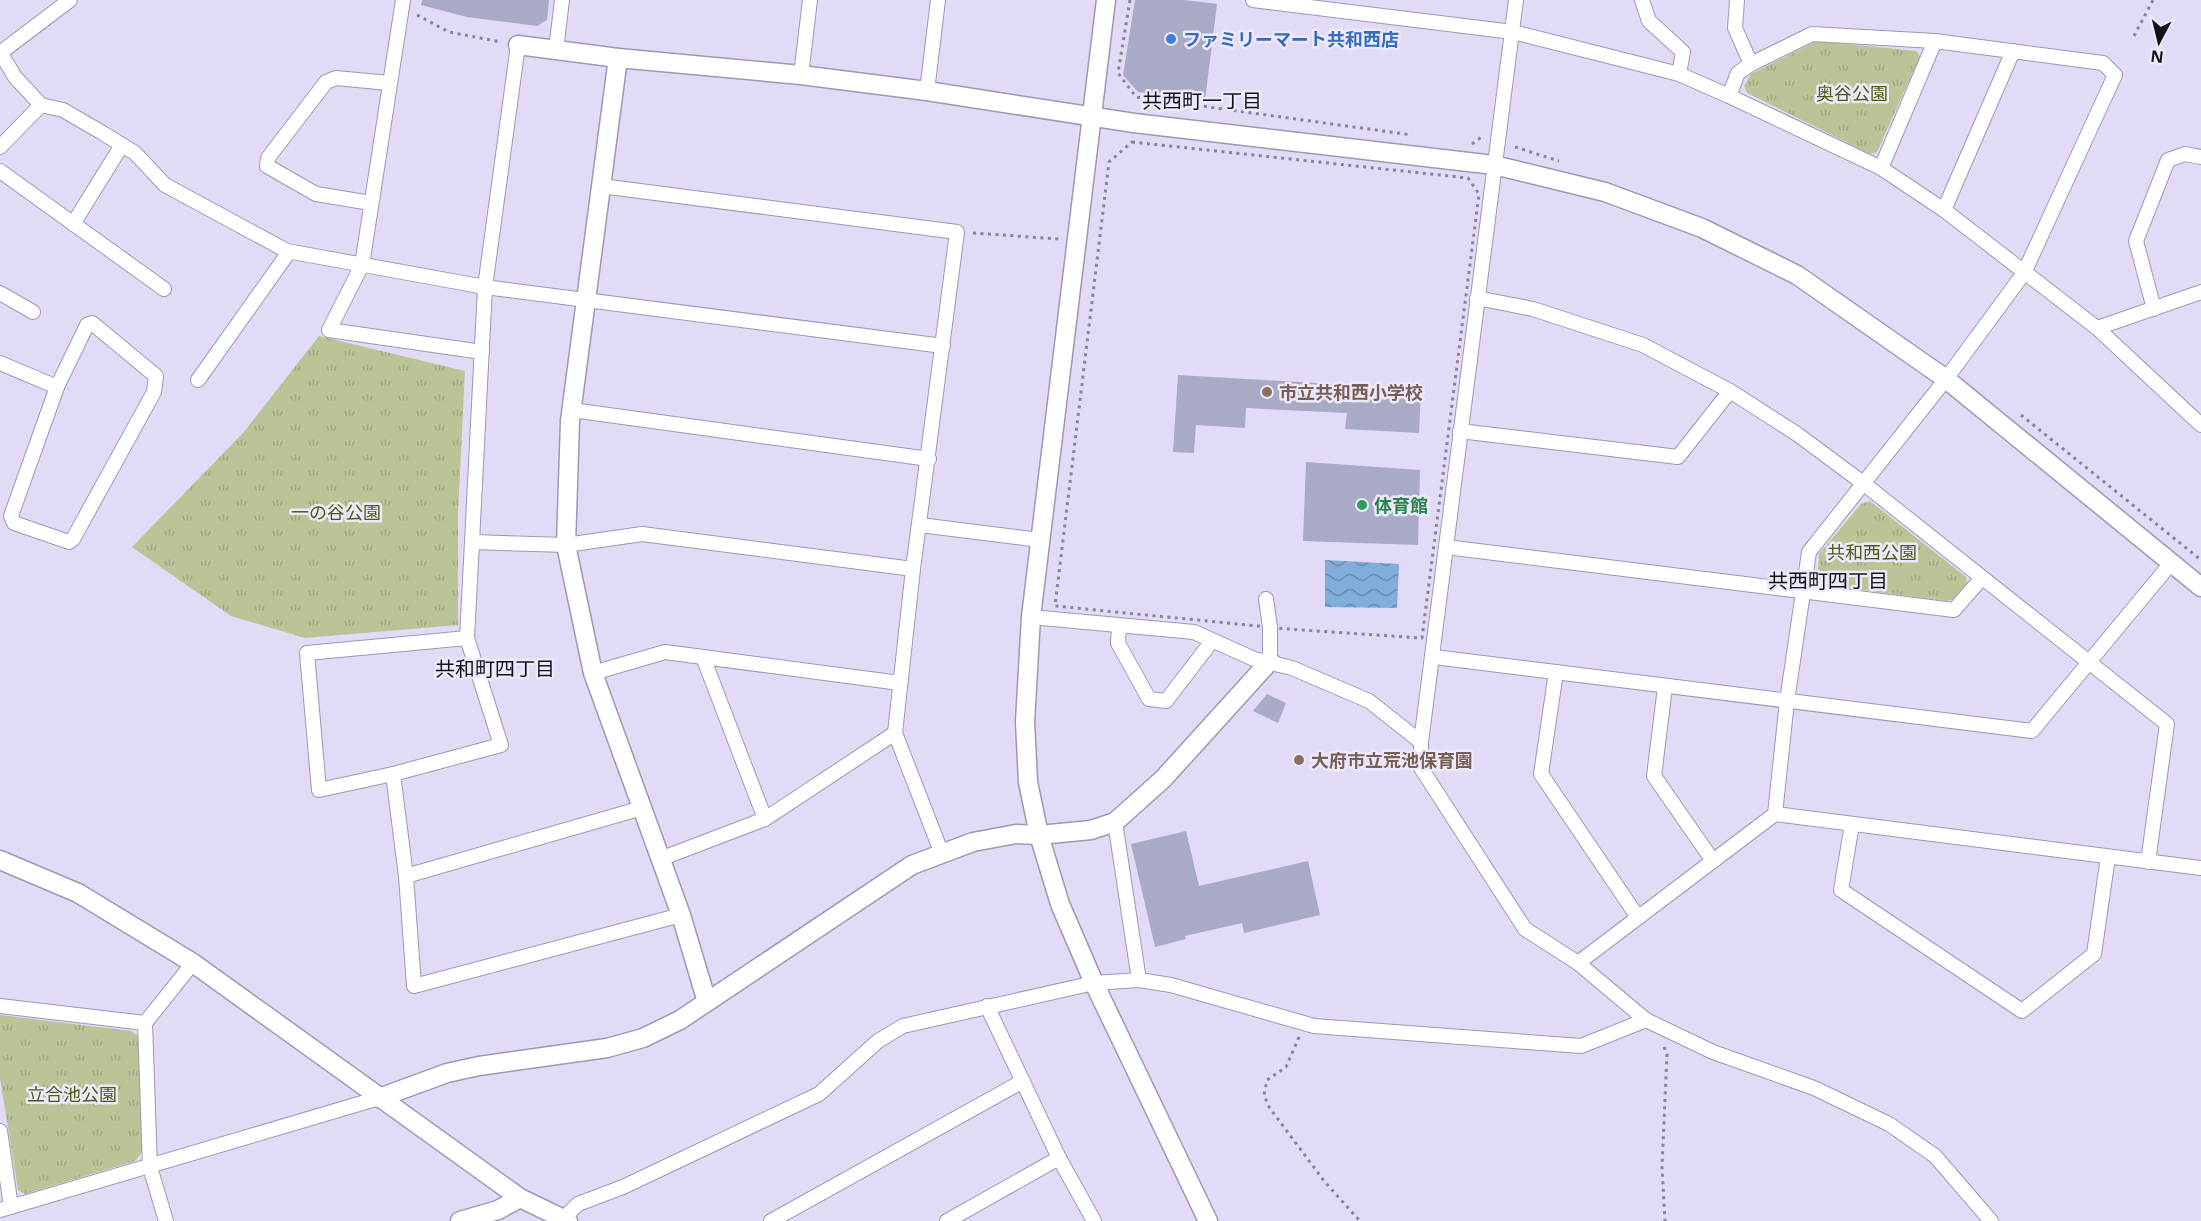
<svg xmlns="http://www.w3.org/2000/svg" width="2201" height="1221" font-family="'Noto Sans','Noto Sans JP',sans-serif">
	<defs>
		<pattern id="park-tufts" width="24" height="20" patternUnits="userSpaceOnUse" patternTransform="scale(1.5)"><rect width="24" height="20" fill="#bac497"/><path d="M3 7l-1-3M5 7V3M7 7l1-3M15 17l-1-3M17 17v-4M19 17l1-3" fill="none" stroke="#9fa782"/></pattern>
		<pattern id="water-waves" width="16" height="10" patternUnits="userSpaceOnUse" patternTransform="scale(1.5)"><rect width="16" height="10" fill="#81adda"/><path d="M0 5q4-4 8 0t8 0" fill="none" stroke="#688bb0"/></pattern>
	</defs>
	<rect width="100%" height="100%" fill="#e2daf7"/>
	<g fill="url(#park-tufts)">
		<path d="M1817,41L1916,51L1920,56L1877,152L1870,154L1747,93L1744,86L1751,74Z"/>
		<path d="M319,336L465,371L458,513V625L305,638L231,616L132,547L243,433Z"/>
		<path d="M1870,501L1966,577L1967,586L1957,598L1947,601L1817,584L1819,554L1861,504Z"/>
		<path d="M0,1015L131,1031L140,1037L143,1151L135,1161L25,1194L18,1190L0,1078Z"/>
	</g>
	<path fill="url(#water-waves)" d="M1325,560L1399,564L1397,608L1325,607Z"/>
	<g fill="#a8aac6">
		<path d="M422,0H549L547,20L537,26L467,17L421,5Z"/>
		<path d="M1135,0H1184L1217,4L1205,100L1138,92L1123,75Z"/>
		<path d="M1178,375L1421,389L1419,433L1345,429L1347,413L1246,408L1245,428L1196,425L1194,453L1173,452Z"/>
		<path d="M1306,462L1420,470L1418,545L1303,541Z"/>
		<path d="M1267,694L1286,703L1278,723L1253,711Z"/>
		<path d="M1186,831L1199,886L1308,861L1320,915L1244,933L1242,923L1185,936L1186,939L1155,947L1131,844Z"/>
	</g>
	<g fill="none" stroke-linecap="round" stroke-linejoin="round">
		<defs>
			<g id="minor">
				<path d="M403,0L362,265L329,330L482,352"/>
				<path d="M1253,0L1513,32L1679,74L1729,96L1881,168L1944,210L2097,328L2201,425"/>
				<path d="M1642,0L1649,21L1683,52L1679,74"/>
				<path d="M1737,0L1735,28L1751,64"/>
				<path d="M518,45L485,287L472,542L566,545L642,534L913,569L895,733L942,854"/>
				<path d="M556,50L562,0"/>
				<path d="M0,52L15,77L41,105L63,110L101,132L135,153L165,185L287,251L485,287L943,346"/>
				<path d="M0,53L70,0"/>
				<path d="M801,75L810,0"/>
				<path d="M927,91L938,0"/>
				<path d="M1729,96L1738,73L1751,64L1812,34L1935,41L2103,63L2115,75L2024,273L1946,379L1809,552L1787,701L1775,814"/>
				<path d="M0,147L41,105"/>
				<path d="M1881,168L1935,41"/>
				<path d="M0,171L164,289"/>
				<path d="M601,186L957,232L913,569"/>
				<path d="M371,203L316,194L267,166L268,158L326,82L336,78L389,83"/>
				<path d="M1944,210L2013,51"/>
				<path d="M73,224L122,145"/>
				<path d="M0,293L33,312"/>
				<path d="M1477,298L1533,309L1643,345L1730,391L1797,434L1863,483L2167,724L2148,862"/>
				<path d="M2154,309L2136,241L2168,160L2185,154L2201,157"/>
				<path d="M92,323L156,376L154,392L73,539L69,542L14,523L11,516L57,387L87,325Z"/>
				<path d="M2097,328L2201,292"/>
				<path d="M0,363L57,387"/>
				<path d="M198,380L289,252"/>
				<path d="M572,410L929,459"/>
				<path d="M1460,431L1678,457L1730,391"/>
				<path d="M920,525L1040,540"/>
				<path d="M1446,547L1954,610L1981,579"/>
				<path d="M1266,599L1270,627V661"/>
				<path d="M1031,617L1194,632L1254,659L1292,668L1369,701L1421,742V768L1525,929L1578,963L1646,1020L1713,1052L1814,1088L1889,1124L1935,1156L1991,1221"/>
				<path d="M1119,626L1118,643L1149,699L1166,701L1212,641"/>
				<path d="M467,638L501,745L393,774L319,790L307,653Z"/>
				<path d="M467,638L472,542"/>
				<path d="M703,657L765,819"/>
				<path d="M1434,657L2032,731L2172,562"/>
				<path d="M1556,672L1541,774L1637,916"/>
				<path d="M593,673L665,652L900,683"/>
				<path d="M1665,687L1654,776L1713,861"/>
				<path d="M1421,742L1516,0"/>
				<path d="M393,774L406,876L642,808"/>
				<path d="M1115,822L1139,980"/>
				<path d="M1852,824L1841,890L2022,1011L2094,954L2108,857"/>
				<path d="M660,859L765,819L895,733"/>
				<path d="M406,876L414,986L681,915"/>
				<path d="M1578,963L1775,814L2201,868"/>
				<path d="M0,1006L145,1023"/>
				<path d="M987,1006L1059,1158L1094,1221"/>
				<path d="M0,1131L11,1207"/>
				<path d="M0,1210L379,1098"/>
				<path d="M564,1218L578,1204L623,1187L819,1094L878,1041L903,1026L1094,983L1139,980L1171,985L1314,1026L1581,1046L1646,1020"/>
				<path d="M166,1221L150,1167L145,1023L193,963"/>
				<path d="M771,1221L1023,1081"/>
				<path d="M947,1221L1059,1158"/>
			</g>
			<g id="tertiary">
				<path d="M1106,0L1031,617L1025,722L1028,782L1039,835L1060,904L1094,983L1208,1221"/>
				<path d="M518,45L618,58L801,75L927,91L1134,123L1494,165L1605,192L1702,228L1797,275L1946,379L2201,587"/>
				<path d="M618,58L570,421L566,545L593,673L681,915L707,1002"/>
				<path d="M0,860L78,893L193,963L520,1198L568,1221"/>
				<path d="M379,1098L447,1073L479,1066L607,1048L643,1038L680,1020L912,865L973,842L1016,834L1039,835L1091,830L1115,822L1163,779L1270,661"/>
				<path d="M460,1221L498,1210L520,1198"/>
			</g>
		</defs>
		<use href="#minor" stroke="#a097b3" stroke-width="16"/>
		<use href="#tertiary" stroke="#a097b3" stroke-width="21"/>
		<g stroke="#8a8499" stroke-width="3" stroke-dasharray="3 4.5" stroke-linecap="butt">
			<path d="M1130,0L1118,73L1136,97L1412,135"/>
			<path d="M417,15L449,32L501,42"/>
			<path d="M2134,36L2153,0"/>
			<path d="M1132,142L1468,178L1479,194L1422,638L1288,629L1055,606L1109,162Z"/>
			<path d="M1472,144L1483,136"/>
			<path d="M1515,147L1559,161"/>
			<path d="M973,233L1059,239"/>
			<path d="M2021,415L2201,560"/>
			<path d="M1299,1037L1286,1067L1267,1080L1264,1095L1269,1107L1324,1181L1360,1221"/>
			<path d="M1664,1047L1667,1054L1662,1167L1665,1221"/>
		</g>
		<use href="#minor" stroke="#fff" stroke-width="14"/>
		<use href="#tertiary" stroke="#fff" stroke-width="18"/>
	</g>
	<circle fill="#3f7fe0" stroke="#eee9fa" stroke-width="2" cx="1171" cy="39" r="6"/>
	<g fill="#8d6e63" stroke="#eee9fa" stroke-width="2">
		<circle cx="1267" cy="392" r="6"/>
		<circle cx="1299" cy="760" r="6"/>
	</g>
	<circle fill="#2e9e5b" stroke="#eee9fa" stroke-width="2" cx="1362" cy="505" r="6"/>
	<g text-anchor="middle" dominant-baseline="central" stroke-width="5" stroke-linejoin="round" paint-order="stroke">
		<g font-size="18" font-weight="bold" fill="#366cbe" stroke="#eee9fa" text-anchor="start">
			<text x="1183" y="39">ファミリーマート共和西店</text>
		</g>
		<g font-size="18" fill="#505a17" stroke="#eee9fa">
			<text x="1852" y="93">奥谷公園</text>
			<text x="336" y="512">一の谷公園</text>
			<text x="1872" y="552">共和西公園</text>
			<text x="72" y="1094">立合池公園</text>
		</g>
		<g font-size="18" font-weight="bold" fill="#785e54" stroke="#eee9fa" text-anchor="start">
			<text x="1279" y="392">市立共和西小学校</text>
			<text x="1311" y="760">大府市立荒池保育園</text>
		</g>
		<g font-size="18" font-weight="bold" fill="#27864d" stroke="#eee9fa" text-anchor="start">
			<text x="1374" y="505">体育館</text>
		</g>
		<g font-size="20" fill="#14111b" stroke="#eee9fa">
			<text x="1202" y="100">共西町一丁目</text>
			<text x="1828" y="580">共西町四丁目</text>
			<text x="495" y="668">共和町四丁目</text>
		</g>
	</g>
	<g transform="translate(2159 42) rotate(187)" stroke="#eee9fa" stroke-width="4.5" paint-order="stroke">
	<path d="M0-4.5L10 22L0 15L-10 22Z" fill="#14111b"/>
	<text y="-9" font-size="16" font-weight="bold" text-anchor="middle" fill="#14111b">N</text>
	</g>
</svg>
